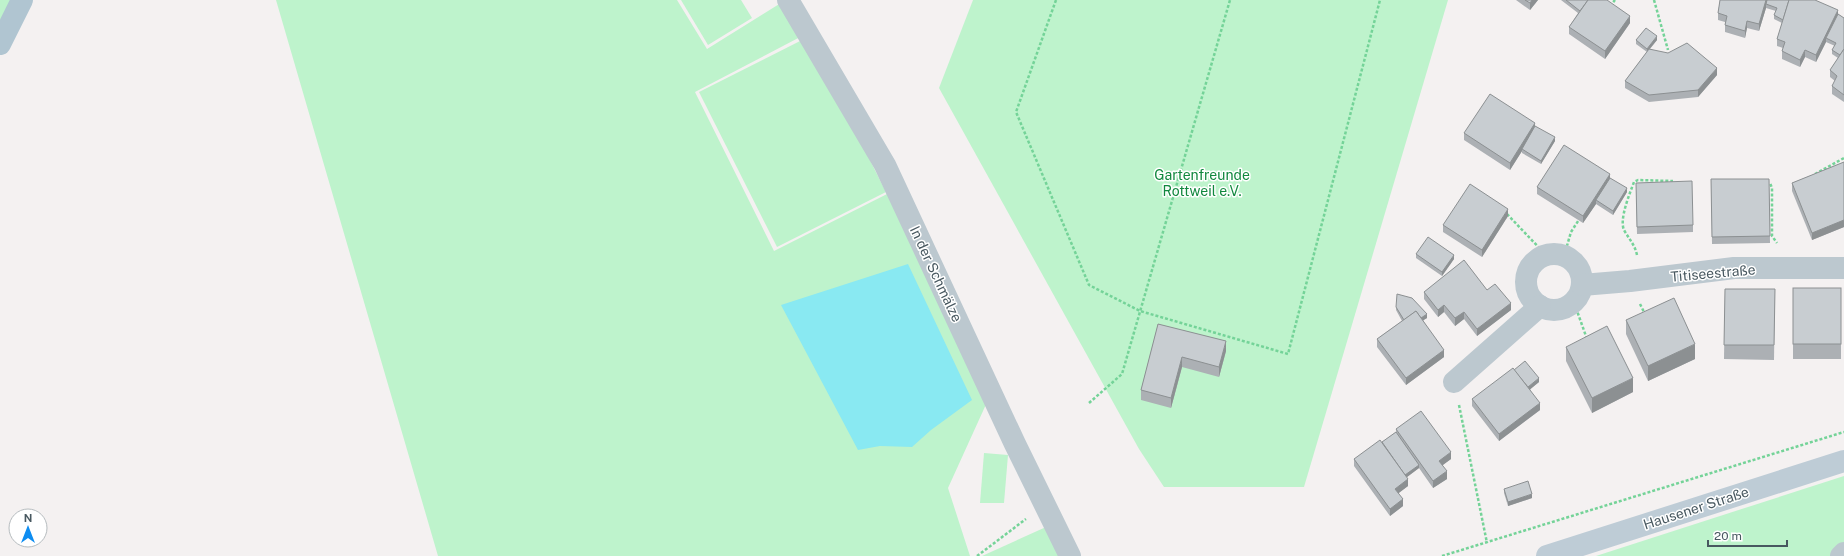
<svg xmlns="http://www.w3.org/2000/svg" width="1844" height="556" font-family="'Public Sans',sans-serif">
	<rect width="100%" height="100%" fill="#f4f1f1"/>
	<g fill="#bef3cc">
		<path d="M0,0H24L0,52Z"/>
		<path d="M276,0H677L707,49L784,1L804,35L695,92L774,251L893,191L988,400L948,488L970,556H438Z"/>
		<path d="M681,0H741L752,18L708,45Z"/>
		<path d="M973,0H1448L1304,487H1164L1139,449L939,88Z"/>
		<path d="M808,37L886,192L777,247L699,92Z"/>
		<path d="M984,453L1008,455L1004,503H980Z"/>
		<path d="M1844,476V556H1596Z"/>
		<path d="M1046,527L1059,556H982Z"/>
	</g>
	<path fill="#89e9f2" d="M908,264L972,400L931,430L912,447L880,446L858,450L781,305Z"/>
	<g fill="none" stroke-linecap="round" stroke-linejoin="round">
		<g stroke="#74d398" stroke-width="2.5" stroke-dasharray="3 2" stroke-linecap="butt">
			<path d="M1056,0L1016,112L1089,285L1140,311L1288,354L1380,0"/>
			<path d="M1654,0L1668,50"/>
			<path d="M1610,6L1615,0"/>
			<path d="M1815,174L1844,158"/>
			<path d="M1766,183H1770L1772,188V236L1777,243"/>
			<path d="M1507,214L1546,255"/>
			<path d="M1637,255C1635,245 1629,239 1624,230C1619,219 1630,193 1634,182L1638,180L1673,181"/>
			<path d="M1564,256L1571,232L1580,218"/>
			<path d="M1640,304L1645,314"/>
			<path d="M1576,308L1587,339"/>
			<path d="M1089,403L1122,374L1230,0"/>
			<path d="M1459,405L1487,543"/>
			<path d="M977,556L1026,519"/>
			<path d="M1442,556L1844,432"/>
		</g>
		<g stroke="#bcc8cf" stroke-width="22">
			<path d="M788,0L885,165L1015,444L1070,556"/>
			<circle cx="1554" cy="282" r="28"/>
			<path d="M1582,285L1630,281L1734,268H1844"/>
			<path d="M1454,382L1540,306"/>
			<path d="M1841,556L1844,553"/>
		</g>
		<path stroke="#beccd6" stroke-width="22" d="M1547,556L1844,461"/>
		<path stroke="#b0c5d1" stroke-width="22" d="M0,44L22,0"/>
	</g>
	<g fill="#acb0b4">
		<path d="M1516,0H1538L1530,10Z"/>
		<path d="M1561,0H1607L1630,23L1605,59L1569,34V27L1578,13Z"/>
		<path d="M1720,0H1815L1844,18V102L1832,94V86L1835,81L1830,77V70L1838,58L1832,54V50L1835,46L1826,42L1816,62L1805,57L1800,67L1782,59V51L1783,48L1777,46V39L1782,23L1774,19V15L1776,11L1766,8L1759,31L1747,28L1745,38L1725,32V22L1718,20V13Z"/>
		<path d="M1636,40H1657L1650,49L1717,75L1698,97L1649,102L1625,88V81L1647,52L1636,44Z"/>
		<path d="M1535,126L1555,141L1541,164L1522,153V151L1510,170L1464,140V133Z"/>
		<path d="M1844,162V227L1812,240L1792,191V183Z"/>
		<path d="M1610,178L1627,192L1613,215L1596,204L1583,223L1537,194V187Z"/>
		<path d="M1711,179H1769L1770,243L1712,244Z"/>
		<path d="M1636,190L1693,225V232L1637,234Z"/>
		<path d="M1508,216L1482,257L1443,232V225Z"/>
		<path d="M1416,254L1454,259L1442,276L1416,258Z"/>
		<rect x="1793" y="288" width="48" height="71"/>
		<path d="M1725,289H1775L1774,360L1724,359Z"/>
		<path d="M1487,290L1511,310L1477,336L1464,319L1455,326L1444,312L1438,317L1424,299V292Z"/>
		<path d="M1396,307L1427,318L1423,320L1444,357L1406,385L1377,347V339L1402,321L1396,310Z"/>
		<path d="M1626,320L1695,359L1648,381L1626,334Z"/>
		<path d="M1158,324L1226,351L1219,377L1182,367L1171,408L1141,400V390Z"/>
		<path d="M1566,347L1633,392L1592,413L1566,361Z"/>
		<path d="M1514,370L1539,382L1530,389L1540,410L1499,441L1472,406V399Z"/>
		<path d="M1396,429L1451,459L1442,465L1447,479L1433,488L1419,468L1407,477L1408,486L1398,493L1403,506L1390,516L1354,466V459L1382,442L1396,432Z"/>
		<path d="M1504,489L1532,498L1508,506L1504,493Z"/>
	</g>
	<g fill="#8c9092">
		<path d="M1532,0H1538L1530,10V3Z"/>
		<path d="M1766,0H1768L1766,4V8L1759,31V24Z"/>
		<path d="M1838,10V17L1826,38V42L1816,62V55Z"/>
		<path d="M1630,16V23L1605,59V51Z"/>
		<path d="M1747,21V28L1745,38V31Z"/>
		<path d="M1657,36V40L1647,52V49Z"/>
		<path d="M1805,50V57L1800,67V60Z"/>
		<path d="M1717,68V75L1698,97V90Z"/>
		<path d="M1535,123V130L1522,149V151L1510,170V163Z"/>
		<path d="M1555,137V141L1541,164V161Z"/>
		<path d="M1610,174V181L1596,200V204L1583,223V216Z"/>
		<path d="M1627,188V192L1613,215V211Z"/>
		<path d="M1508,209V216L1482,257V250Z"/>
		<path d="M1844,220V227L1812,240V233Z"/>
		<path d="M1454,255V259L1442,276V272Z"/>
		<path d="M1511,303V310L1477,336V329Z"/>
		<path d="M1444,305V312L1438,317V310Z"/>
		<path d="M1464,312V319L1455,326V318Z"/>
		<path d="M1427,314V318L1419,323V319Z"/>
		<path d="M1226,341V351L1219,377V367Z"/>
		<path d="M1695,344V359L1648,381V366Z"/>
		<path d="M1444,350V357L1406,385V378Z"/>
		<path d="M1182,357V367L1171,408V398Z"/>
		<path d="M1539,378V382L1527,392V388Z"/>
		<path d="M1633,378V392L1592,413V398Z"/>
		<path d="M1540,403V410L1499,441V434Z"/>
		<path d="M1451,452V459L1439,468V461Z"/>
		<path d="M1419,465V468L1403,480V476Z"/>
		<path d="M1447,471V479L1433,488V481Z"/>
		<path d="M1408,479V486L1395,496V489Z"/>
		<path d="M1532,494V498L1508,506V502Z"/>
		<path d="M1403,499V506L1390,516V509Z"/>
	</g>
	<g fill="#c8cdd1" stroke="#8c9092">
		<path d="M1525,0H1532L1530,3Z"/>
		<path d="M1566,0H1588L1580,11Z"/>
		<path d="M1588,0H1607L1630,16L1605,51L1569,27Z"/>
		<path d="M1720,0H1766L1759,24L1747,21L1745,31L1725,25L1727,16L1718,13Z"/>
		<path d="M1767,0H1789L1783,20L1774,15L1777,8L1766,4Z"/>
		<path d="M1789,0H1815L1838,10L1816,55L1805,50L1800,60L1782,51L1785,42L1777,39Z"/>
		<path d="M1838,14L1844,18V49L1840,55L1832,50L1836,43L1826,38Z"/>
		<path d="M1646,28L1657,36L1647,49L1636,40Z"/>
		<path d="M1687,43L1717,68L1698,90L1649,95L1625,81L1649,49L1668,53Z"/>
		<path d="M1844,49V95L1832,86L1837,76L1830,70Z"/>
		<path d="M1490,94L1535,123L1510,163L1464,133Z"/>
		<path d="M1535,126L1555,137L1541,161L1522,149Z"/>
		<path d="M1564,145L1610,174L1583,216L1537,187Z"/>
		<path d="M1844,162V220L1812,233L1792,183Z"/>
		<path d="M1610,178L1627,188L1613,211L1596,200Z"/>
		<path d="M1711,179H1769L1770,236L1712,237Z"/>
		<path d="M1692,181L1693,225L1637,227L1636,183Z"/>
		<path d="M1470,184L1508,209L1482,250L1443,225Z"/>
		<path d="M1428,237L1454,255L1442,272L1416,254Z"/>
		<path d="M1464,260L1487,290L1495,284L1511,303L1477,329L1464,312L1455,318L1444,305L1438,310L1424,292Z"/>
		<rect x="1793" y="288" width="48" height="56"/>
		<path d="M1725,289H1775L1774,345H1724Z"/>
		<path d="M1397,294L1412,298L1427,314L1421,318L1416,311L1404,320L1396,307Z"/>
		<path d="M1674,298L1695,344L1648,366L1626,320Z"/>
		<path d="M1416,311L1444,350L1406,378L1377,339Z"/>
		<path d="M1158,324L1226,341L1219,367L1182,357L1171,398L1141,390Z"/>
		<path d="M1607,326L1633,378L1592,398L1566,347Z"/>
		<path d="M1525,361L1539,378L1528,387L1514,370Z"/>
		<path d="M1513,368L1540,403L1499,434L1472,399Z"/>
		<path d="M1421,411L1451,452L1439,461L1447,471L1433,481L1396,429Z"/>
		<path d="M1396,432L1419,465L1405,475L1382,442Z"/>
		<path d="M1380,440L1408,479L1395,489L1403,499L1390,509L1354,459Z"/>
		<path d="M1528,481L1532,494L1508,502L1504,489Z"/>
	</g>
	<g text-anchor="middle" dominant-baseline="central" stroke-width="3" stroke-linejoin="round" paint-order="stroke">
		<g font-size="14" fill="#11883e" stroke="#fff">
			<text x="1202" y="175">Gartenfreunde<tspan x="1202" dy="16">Rottweil e.V.</tspan></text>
		</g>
		<g font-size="14" fill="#485860" stroke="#fff">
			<text transform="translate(1713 273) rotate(-5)">Titiseestraße</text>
			<text transform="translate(936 274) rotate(65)">In der Schmälze</text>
			<text transform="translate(1696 508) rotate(-18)">Hausener Straße</text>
		</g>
	</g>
	<g transform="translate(28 528)"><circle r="19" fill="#ffffff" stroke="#b6bcbf"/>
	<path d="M0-3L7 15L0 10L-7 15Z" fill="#0e8df1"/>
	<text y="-6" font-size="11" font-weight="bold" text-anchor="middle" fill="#485860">N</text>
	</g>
	<path d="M1708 540v6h79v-6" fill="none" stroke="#485860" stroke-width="2"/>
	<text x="1714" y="540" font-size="12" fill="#485860" stroke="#ffffff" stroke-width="3" paint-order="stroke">20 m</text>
</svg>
